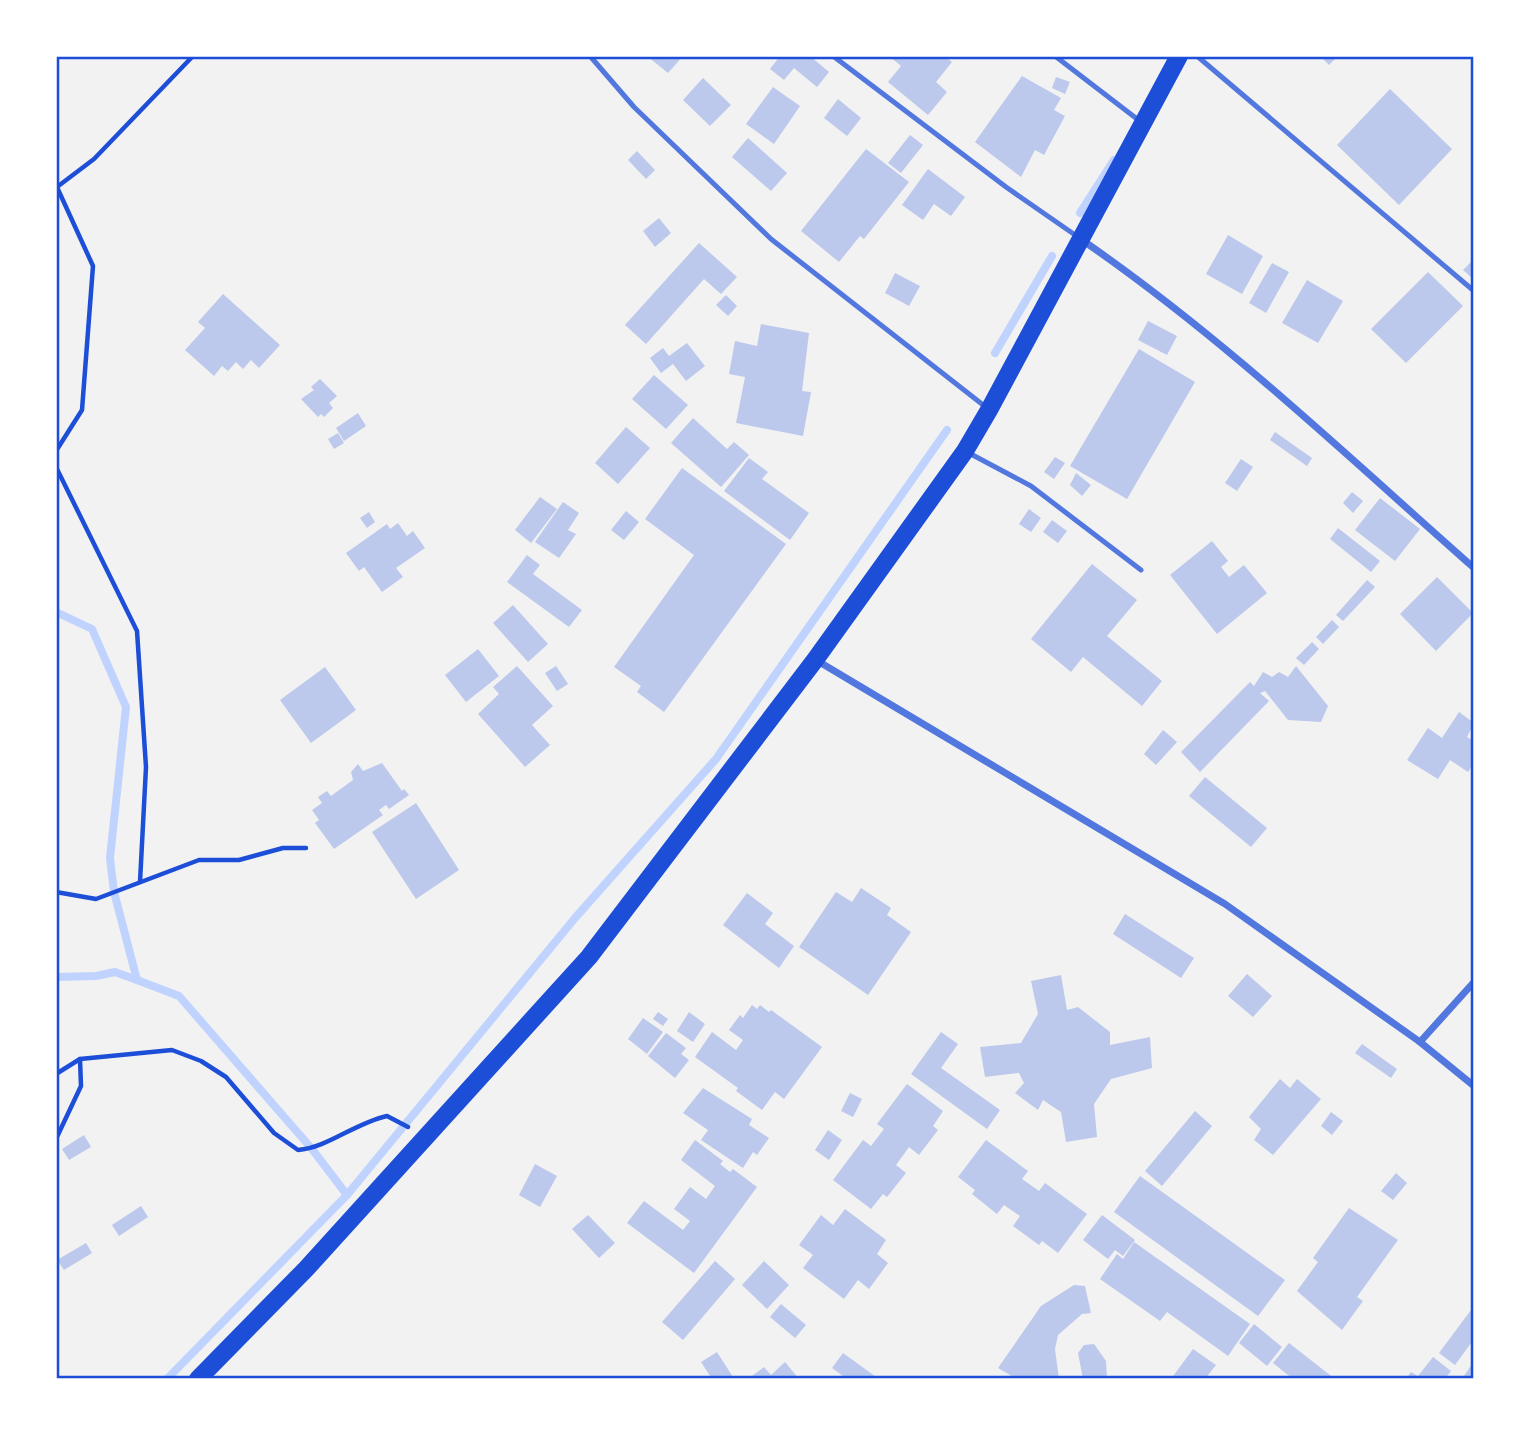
<svg xmlns="http://www.w3.org/2000/svg" width="1530" height="1435" font-family="'Titillium Web',sans-serif">
	<rect width="100%" height="100%" fill="#f2f2f2"/>
	<g fill="none" stroke-linecap="round" stroke-linejoin="round">
		<g stroke="#bfd3fe" stroke-width="8">
			<path d="M1080,213L1114,160"/>
			<path d="M995,353L1052,256"/>
			<path d="M56,612L92,629L126,707L110,858L114,892L137,980L179,996L312,1149L347,1195L575,918L716,759L947,430"/>
			<path d="M56,977L96,976L115,972L137,980"/>
			<path d="M167,1379L347,1195"/>
		</g>
	</g>
	<g fill="#bdc9ec">
		<path d="M647,56H683L668,73Z"/>
		<path d="M780,56H810L829,72L817,87L794,68L784,80L770,69Z"/>
		<path d="M889,56H944L952,62L936,82L947,92L928,115L888,82L901,66Z"/>
		<path d="M1320,56H1338L1329,65Z"/>
		<path d="M1022,76L1061,98L1054,110L1065,116L1044,155L1035,150L1021,177L975,142Z"/>
		<path d="M1056,77L1070,82L1065,94L1052,88Z"/>
		<path d="M703,78L731,105L710,126L683,100Z"/>
		<path d="M773,87L800,106L774,144L746,124Z"/>
		<path d="M1390,89L1452,149L1399,205L1337,145Z"/>
		<path d="M838,99L861,118L847,136L824,118Z"/>
		<path d="M910,135L923,145L901,173L888,163Z"/>
		<path d="M748,138L787,173L771,191L732,157Z"/>
		<path d="M866,149L909,182L864,239L860,236L839,262L801,231Z"/>
		<path d="M637,151L655,170L646,179L628,160Z"/>
		<path d="M928,169L965,197L951,216L934,204L923,220L902,205Z"/>
		<path d="M659,218L671,233L655,247L643,231Z"/>
		<path d="M1228,235L1263,256L1242,294L1206,274Z"/>
		<path d="M699,243L737,277L721,294L704,279L646,344L625,325Z"/>
		<path d="M1474,259V280L1463,270Z"/>
		<path d="M1272,263L1289,272L1266,313L1249,303Z"/>
		<path d="M1428,272L1463,306L1406,363L1371,329Z"/>
		<path d="M895,273L920,286L909,306L885,293Z"/>
		<path d="M1307,280L1343,301L1318,343L1282,323Z"/>
		<path d="M223,294L280,345L259,368L251,360L243,369L236,362L228,371L222,366L214,376L185,350L205,328L198,322Z"/>
		<path d="M726,295L737,306L728,316L716,305Z"/>
		<path d="M1148,321L1177,336L1167,355L1138,340Z"/>
		<path d="M761,324L809,333L802,391L811,392L803,436L736,423L745,377L729,374L735,341L757,346Z"/>
		<path d="M687,343L705,366L686,381L673,364L661,373L650,358L663,348L669,356Z"/>
		<path d="M1139,349L1195,382L1127,499L1070,466Z"/>
		<path d="M654,375L688,405L666,429L632,399Z"/>
		<path d="M320,379L337,396L329,403L333,408L324,417L321,414L318,417L301,399L314,390L311,387Z"/>
		<path d="M358,413L366,426L344,441L336,428Z"/>
		<path d="M693,418L727,449L734,442L749,455L721,487L671,443Z"/>
		<path d="M626,427L650,448L618,484L595,463Z"/>
		<path d="M1275,432L1312,458L1307,466L1270,440Z"/>
		<path d="M338,433L344,443L334,449L328,439Z"/>
		<path d="M1055,457L1065,463L1054,479L1044,472Z"/>
		<path d="M749,458L768,472L762,479L809,513L790,540L724,491Z"/>
		<path d="M1241,459L1253,467L1237,491L1225,483Z"/>
		<path d="M682,468L786,544L664,712L637,692L641,686L614,667L694,555L645,519Z"/>
		<path d="M1076,473L1091,485L1082,496L1070,485Z"/>
		<path d="M1352,492L1363,501L1353,513L1343,503Z"/>
		<path d="M540,497L557,509L531,543L515,530Z"/>
		<path d="M1380,498L1420,529L1395,561L1355,530Z"/>
		<path d="M563,502L579,513L568,530L576,534L559,558L535,542Z"/>
		<path d="M1029,509L1041,518L1031,532L1019,524Z"/>
		<path d="M626,511L639,522L624,540L611,530Z"/>
		<path d="M369,512L375,522L367,528L360,518Z"/>
		<path d="M1052,520L1067,531L1058,543L1043,532Z"/>
		<path d="M398,523L407,536L413,531L425,548L396,568L403,577L382,592L364,567L359,571L346,553L387,524L390,529Z"/>
		<path d="M1338,528L1380,561L1371,572L1330,539Z"/>
		<path d="M1212,541L1228,561L1221,567L1229,577L1244,565L1267,593L1217,634L1170,575Z"/>
		<path d="M527,555L540,565L533,574L582,610L569,627L507,582Z"/>
		<path d="M1092,564L1137,600L1107,636L1162,681L1142,706L1083,657L1071,672L1031,639Z"/>
		<path d="M1437,577L1473,613L1436,651L1400,614Z"/>
		<path d="M1367,580L1375,587L1343,621L1336,615Z"/>
		<path d="M513,605L548,644L528,662L493,623Z"/>
		<path d="M1332,620L1339,627L1323,644L1316,637Z"/>
		<path d="M1312,642L1319,649L1304,665L1296,658Z"/>
		<path d="M478,649L499,676L466,702L445,675Z"/>
		<path d="M517,666L553,706L532,725L550,745L525,767L478,714L499,694L493,687Z"/>
		<path d="M556,666L568,684L557,691L545,673Z"/>
		<path d="M1296,666L1328,706L1321,722L1288,720L1265,691L1260,693L1269,701L1200,772L1181,752L1250,682L1254,686L1263,672L1272,677L1279,672L1288,677Z"/>
		<path d="M325,667L356,710L311,743L280,700Z"/>
		<path d="M1459,712L1474,723L1467,737L1474,741V763L1468,772L1450,760L1438,779L1407,760L1428,728L1442,738Z"/>
		<path d="M1163,730L1177,742L1156,765L1144,754Z"/>
		<path d="M382,763L402,791L404,789L409,795L389,809L386,805L379,810L383,815L334,849L315,823L319,820L312,810L322,803L318,797L327,791L331,796L353,780L351,772L358,764L363,771Z"/>
		<path d="M1205,777L1267,828L1251,847L1189,796Z"/>
		<path d="M416,803L459,870L416,899L372,832Z"/>
		<path d="M861,888L891,908L887,915L911,932L868,995L799,947L836,892L852,902Z"/>
		<path d="M747,893L773,913L765,924L794,946L779,968L723,925Z"/>
		<path d="M1125,914L1194,958L1181,978L1113,934Z"/>
		<path d="M1247,974L1272,996L1253,1017L1228,996Z"/>
		<path d="M1061,975L1067,1010L1078,1007L1110,1032V1045L1150,1037L1152,1068L1111,1079L1094,1104L1097,1137L1066,1142L1061,1112L1043,1100L1038,1110L1015,1093L1024,1083L1019,1073L985,1077L980,1047L1021,1043L1038,1014L1031,981Z"/>
		<path d="M752,1005L757,1009L760,1005L769,1012L771,1010L822,1047L784,1099L775,1092L762,1110L736,1091L738,1088L695,1057L712,1032L736,1050L743,1040L729,1030L740,1015L743,1018Z"/>
		<path d="M658,1012L668,1019L663,1026L653,1019Z"/>
		<path d="M689,1012L705,1024L693,1042L677,1031Z"/>
		<path d="M643,1018L663,1032L647,1054L628,1039Z"/>
		<path d="M941,1032L958,1044L941,1068L1000,1110L987,1129L911,1074Z"/>
		<path d="M666,1033L686,1048L681,1054L689,1060L675,1078L648,1056Z"/>
		<path d="M1362,1044L1397,1069L1391,1078L1355,1053Z"/>
		<path d="M1280,1079L1290,1088L1297,1079L1321,1099L1273,1155L1254,1140L1261,1129L1249,1117Z"/>
		<path d="M907,1084L943,1111L933,1126L938,1130L919,1155L909,1147L896,1165L906,1173L887,1197L883,1194L871,1209L833,1180L863,1140L871,1146L884,1129L877,1124Z"/>
		<path d="M703,1088L752,1119L749,1125L769,1138L757,1155L753,1152L743,1168L701,1140L708,1130L683,1113Z"/>
		<path d="M850,1093L862,1099L853,1117L841,1111Z"/>
		<path d="M1195,1111L1212,1126L1162,1186L1145,1171Z"/>
		<path d="M1331,1112L1343,1121L1332,1135L1321,1126Z"/>
		<path d="M828,1130L842,1140L829,1160L815,1150Z"/>
		<path d="M84,1135L91,1147L69,1160L62,1149Z"/>
		<path d="M695,1140L723,1161L720,1164L730,1172L733,1169L757,1187L694,1273L627,1223L644,1201L683,1230L690,1221L674,1209L690,1187L706,1199L715,1186L681,1160Z"/>
		<path d="M986,1140L1028,1171L1022,1179L1039,1191L1045,1183L1087,1214L1058,1253L1042,1241L1039,1245L1013,1226L1020,1216L1004,1205L997,1214L972,1194L975,1190L958,1177Z"/>
		<path d="M535,1164L557,1176L540,1207L519,1195Z"/>
		<path d="M1396,1173L1407,1183L1393,1200L1381,1191Z"/>
		<path d="M1140,1176L1285,1280L1258,1316L1114,1212Z"/>
		<path d="M141,1206L148,1217L119,1236L112,1225Z"/>
		<path d="M1349,1208L1398,1240L1357,1297L1363,1301L1342,1330L1297,1291L1318,1262L1313,1258Z"/>
		<path d="M845,1209L886,1240L877,1254L888,1263L869,1289L858,1280L844,1299L803,1268L813,1255L799,1245L821,1215L833,1225Z"/>
		<path d="M588,1215L615,1243L599,1258L572,1229Z"/>
		<path d="M1102,1215L1135,1240L1123,1256L1115,1250L1108,1259L1083,1240Z"/>
		<path d="M1134,1242L1250,1324L1228,1356L1167,1312L1160,1321L1100,1279L1117,1254L1123,1259Z"/>
		<path d="M86,1243L92,1253L64,1270L57,1260Z"/>
		<path d="M715,1261L735,1279L683,1340L662,1322Z"/>
		<path d="M764,1261L789,1285L767,1309L742,1285Z"/>
		<path d="M1074,1285L1085,1286L1091,1313L1082,1314L1058,1335L1055,1349L1059,1379L1015,1378L998,1368L1041,1306Z"/>
		<path d="M781,1304L806,1325L795,1338L770,1317Z"/>
		<path d="M1474,1306V1339L1455,1365L1439,1353Z"/>
		<path d="M1254,1324L1282,1347L1267,1366L1239,1343Z"/>
		<path d="M1289,1343L1335,1379H1293L1273,1363Z"/>
		<path d="M1094,1344L1106,1361L1107,1379H1083L1078,1353L1084,1345Z"/>
		<path d="M1193,1349L1216,1365L1205,1379H1171Z"/>
		<path d="M717,1352L733,1377L730,1379H712L701,1362Z"/>
		<path d="M843,1353L879,1379H847L832,1368Z"/>
		<path d="M1433,1357L1451,1371L1445,1379H1406L1411,1372L1418,1376Z"/>
		<path d="M1474,1361V1379H1462Z"/>
		<path d="M785,1362L799,1379H755L752,1376L764,1367L771,1375Z"/>
	</g>
	<g fill="none" stroke-linecap="round" stroke-linejoin="round">
		<g stroke="#1d4ed8" stroke-width="4.5">
			<path d="M56,185L93,266L82,410L56,451"/>
			<path d="M57,187L94,159L193,56"/>
			<path d="M56,467L137,631L146,767L140,882"/>
			<path d="M56,892L96,899L199,860H239L283,848H306"/>
			<path d="M56,1074L80,1059L172,1050L201,1061L226,1077L274,1133L298,1150C327,1148 355,1123 387,1116L408,1127"/>
			<path d="M56,1139L81,1086L80,1059"/>
		</g>
		<g stroke="#5277de" stroke-width="5">
			<path d="M590,56L634,107L771,239L987,408"/>
			<path d="M833,56L1006,187L1078,237"/>
			<path d="M1055,56L1141,122"/>
			<path d="M1197,56L1474,291"/>
			<path d="M967,452L1031,486L1141,570"/>
		</g>
		<g stroke="#5277de" stroke-width="7">
			<path d="M1082,240C1223,337 1346,455 1474,568"/>
			<path d="M816,660L1225,904L1420,1042L1474,1086"/>
			<path d="M1420,1042L1474,982"/>
		</g>
		<path stroke="#1d4ed8" stroke-width="18" d="M198,1379L306,1269L589,957L815,660L965,451L989,410L1179,56"/>
	</g>
	<rect width="1530" height="1435" fill="none" stroke="#ffffff" stroke-width="116"/>
	<rect x="58" y="58" width="1414" height="1319" fill="none" stroke="#1d4ed8" stroke-width="2.5"/>
</svg>
